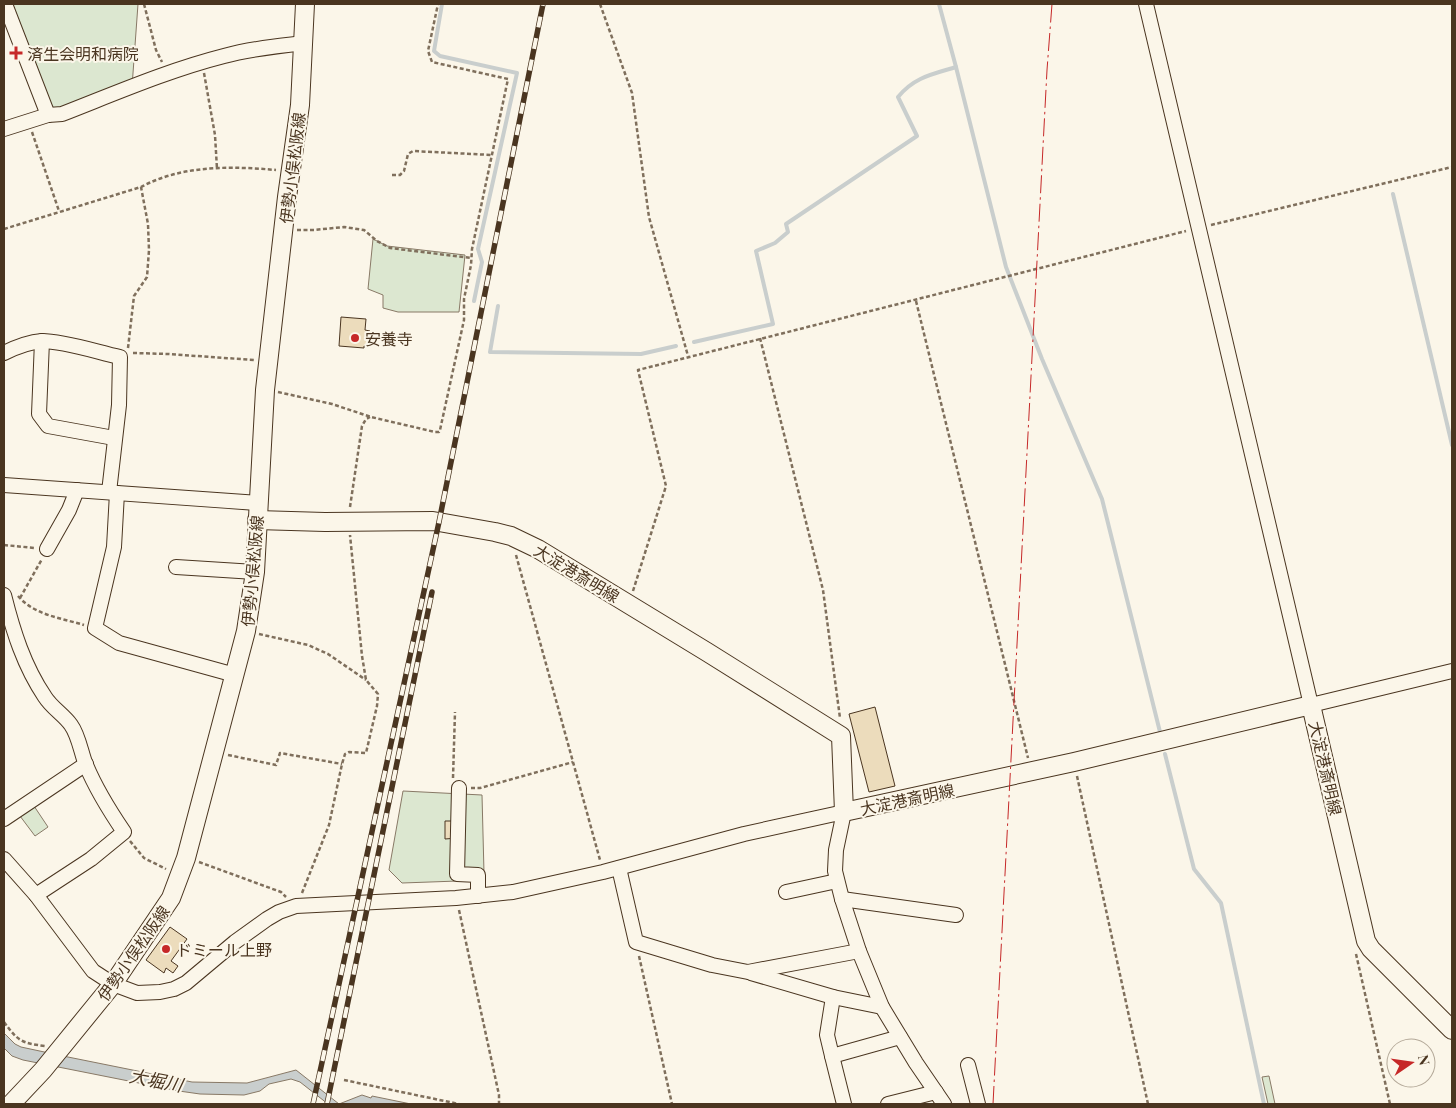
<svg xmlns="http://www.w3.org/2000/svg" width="1456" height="1108" font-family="'Playfair Display','Noto Sans JP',serif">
	<rect width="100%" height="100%" fill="#fbf6e9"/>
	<g fill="#dce7d0" stroke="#887966">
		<path d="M5,4H138L132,87L48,115Z"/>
		<path d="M373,239L387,246L465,255L459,312H398L383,308V295L368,289Z"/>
		<path d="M403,791L482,795L484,873L462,872L458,881L402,883L389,870Z"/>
		<path d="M34,806L48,827L35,836L20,816Z"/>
		<path d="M1269,1076L1275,1104H1268L1262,1077Z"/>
	</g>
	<path fill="#c9cecd" stroke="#887966" d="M4,1033L15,1044L21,1047L63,1056L192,1082L247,1083L296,1070L339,1104L362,1095L371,1098L372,1096L411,1104H328L300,1082L291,1079L269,1084L260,1091L244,1095L200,1094L179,1091L23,1060L12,1056L4,1048Z"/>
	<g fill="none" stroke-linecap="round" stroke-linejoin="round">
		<g stroke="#c9cecd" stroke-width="4">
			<path d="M442,4L434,51L440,56L517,73L478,249L482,262L474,301"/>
			<path d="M939,4L956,67"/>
			<path d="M1393,194L1452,445"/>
			<path d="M498,306L490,352L641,354L676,346"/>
			<path d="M694,342L773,324L756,251L775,243L788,232L786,224L917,136L898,97C914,77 933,74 956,67L1006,267L1042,359L1102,499L1160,732"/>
			<path d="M1165,754L1194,869L1221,903L1264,1104"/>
		</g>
	</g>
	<g fill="#ecdcbc" stroke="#4a3520">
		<path d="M341,317L366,319L365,330L370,331L369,346H364V348L339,346Z"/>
		<path d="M875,707L895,786L869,792L849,714Z"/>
		<path d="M445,821H458V838L445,839Z"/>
		<path d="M170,927L187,939L171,961L178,966L173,973L166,968L164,973L146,960Z"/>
	</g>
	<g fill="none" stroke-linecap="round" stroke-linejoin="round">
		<defs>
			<g id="minor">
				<path d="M5,4L48,115"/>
				<path d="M1146,4L1311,705L1452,671"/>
				<path d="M4,129L48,115L62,114C116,93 169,70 224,56C250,49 277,46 304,43"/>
				<path d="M42,341L39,414L48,426L114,438"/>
				<path d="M4,353C16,347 29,342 42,341C64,341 97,352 120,357L119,405L109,492"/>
				<path d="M4,485L258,503"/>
				<path d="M117,493L114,547L95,628L119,643L235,675"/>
				<path d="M47,549L69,510L77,490"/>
				<path d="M176,567L255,572"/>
				<path d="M4,595C13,631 24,666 45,697C52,708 64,715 71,725C79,736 81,753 86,765C96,789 109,810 124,832L91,859L36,895"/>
				<path d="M459,788L457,874L478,875V896"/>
				<path d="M4,819L86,764"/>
				<path d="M4,859L36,895L93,971L113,984L137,993L160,992L174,989L186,983L235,942L267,919L279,912L296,906L456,898L513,892L603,872L744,834L844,812L836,850L835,871L842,899L859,951L882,1007L916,1063L944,1104"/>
				<path d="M619,868L636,942L712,965L748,972L859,951"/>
				<path d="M786,892L837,881"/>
				<path d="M842,899L956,915"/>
				<path d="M751,973L833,997L882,1007"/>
				<path d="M832,1056L827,1035L833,997"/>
				<path d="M968,1065L978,1104"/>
				<path d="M844,1104L832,1056L900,1037"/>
				<path d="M888,1104L936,1092"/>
			</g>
			<g id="major">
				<path d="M257,520L325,522L433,521L495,532L511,536L538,549L707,652L841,736L844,812L1074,762L1311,705L1366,941L1371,949L1452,1030"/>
				<path d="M11,1104L43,1070L113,984L171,898L186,858L246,631L255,572L265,390L287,197L300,105L305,4"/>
			</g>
		</defs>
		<use href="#minor" stroke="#4a3520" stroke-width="16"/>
		<use href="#major" stroke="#4a3520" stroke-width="20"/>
		<g stroke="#7f6f5c" stroke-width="2.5" stroke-dasharray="4 2.5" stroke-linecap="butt">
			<path d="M144,4L156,50L162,62"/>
			<path d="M600,4L632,93L649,217L688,356"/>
			<path d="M204,73L215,135L217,169"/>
			<path d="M32,132L59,211"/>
			<path d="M392,175H400L404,171L408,154L413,151L492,155"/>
			<path d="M1211,225L1452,167"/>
			<path d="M4,229L141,187C182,165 231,166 276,170"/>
			<path d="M297,230H314L344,227L364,230L377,241L390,248L471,258"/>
			<path d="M916,301L1028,758"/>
			<path d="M760,338L823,590L840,718"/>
			<path d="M128,348L134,296L147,277L149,250L148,224L141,187"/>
			<path d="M133,353L168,354L254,360"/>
			<path d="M278,392L332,404L371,417L435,432H439L440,430L464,320V299L471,265L472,249L508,79L432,62L428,51L438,4"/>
			<path d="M350,507L362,426L366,419L370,417"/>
			<path d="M4,545L35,548"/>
			<path d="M516,555L600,860"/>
			<path d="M633,591L666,486L638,370L1186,231"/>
			<path d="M18,596C34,615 61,618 84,625"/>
			<path d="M20,598L42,559"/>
			<path d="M259,634L308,645L328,654L366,680"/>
			<path d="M228,755L276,765L280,753L342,764"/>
			<path d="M1077,776L1148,1104"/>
			<path d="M453,778L455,712"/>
			<path d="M471,788H480L573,762"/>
			<path d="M130,841L144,858L166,869"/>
			<path d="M199,862L281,892L286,897"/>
			<path d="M302,893L329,825L342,764L345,754L349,752L366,753L377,706L378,694L366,680L362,656L350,535"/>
			<path d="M459,910L499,1095V1104"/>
			<path d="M1356,954L1390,1104"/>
			<path d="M639,956L672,1104"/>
			<path d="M4,1022C18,1041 21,1043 45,1046"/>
			<path d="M344,1080L459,1104"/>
		</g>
		<use href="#minor" stroke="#fbf6e9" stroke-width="14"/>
		<use href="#major" stroke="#fbf6e9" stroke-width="18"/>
		<defs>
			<g id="rail">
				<path d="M313,1104L439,522L543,4"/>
				<path d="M327,1104L432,592"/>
			</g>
		</defs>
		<use href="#rail" stroke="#4a3520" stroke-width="5.5"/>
		<use href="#rail" stroke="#fbf6e9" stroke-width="4" stroke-dasharray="11" stroke-linecap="butt"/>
		<path stroke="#c62828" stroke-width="1" stroke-dasharray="18 4 2.5 4" stroke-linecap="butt" d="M993,1104L1047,70L1052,4"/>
	</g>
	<g fill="#c62828" stroke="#fbf6e9" stroke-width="2">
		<path d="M13.5 45.5h5v5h5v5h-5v5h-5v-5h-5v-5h5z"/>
		<circle cx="355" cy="338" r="5"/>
		<circle cx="166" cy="949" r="5"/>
	</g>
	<g text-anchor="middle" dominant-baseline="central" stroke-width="4" stroke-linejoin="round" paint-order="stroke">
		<g font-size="16" fill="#4a3520" stroke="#fbf6e9" text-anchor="start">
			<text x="27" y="53">済生会明和病院</text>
			<text x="365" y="338">安養寺</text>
			<text x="176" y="949">ドミール上野</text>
		</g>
		<g font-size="16" fill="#4a3520" stroke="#fbf6e9">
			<text transform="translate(292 168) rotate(-83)">伊勢小俣松阪線</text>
			<text transform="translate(252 571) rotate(-85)">伊勢小俣松阪線</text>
			<text transform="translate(577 573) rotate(31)">大淀港斎明線</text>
			<text transform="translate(1326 768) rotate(77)">大淀港斎明線</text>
			<text transform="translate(907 799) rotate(-12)">大淀港斎明線</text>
			<text transform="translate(133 953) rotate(-55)">伊勢小俣松阪線</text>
		</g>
		<g font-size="18" font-style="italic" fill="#4a3520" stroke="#fbf6e9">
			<text transform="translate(156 1080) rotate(11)">大堀川</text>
		</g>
	</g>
	<rect width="1456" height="1108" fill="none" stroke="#4a3520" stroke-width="10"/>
	<g transform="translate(1411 1063) rotate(77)"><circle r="24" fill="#fbf6e9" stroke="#b4a999"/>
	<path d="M0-4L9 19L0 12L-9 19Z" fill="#c62828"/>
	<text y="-8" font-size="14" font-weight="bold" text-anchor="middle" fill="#4a3520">N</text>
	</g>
</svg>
